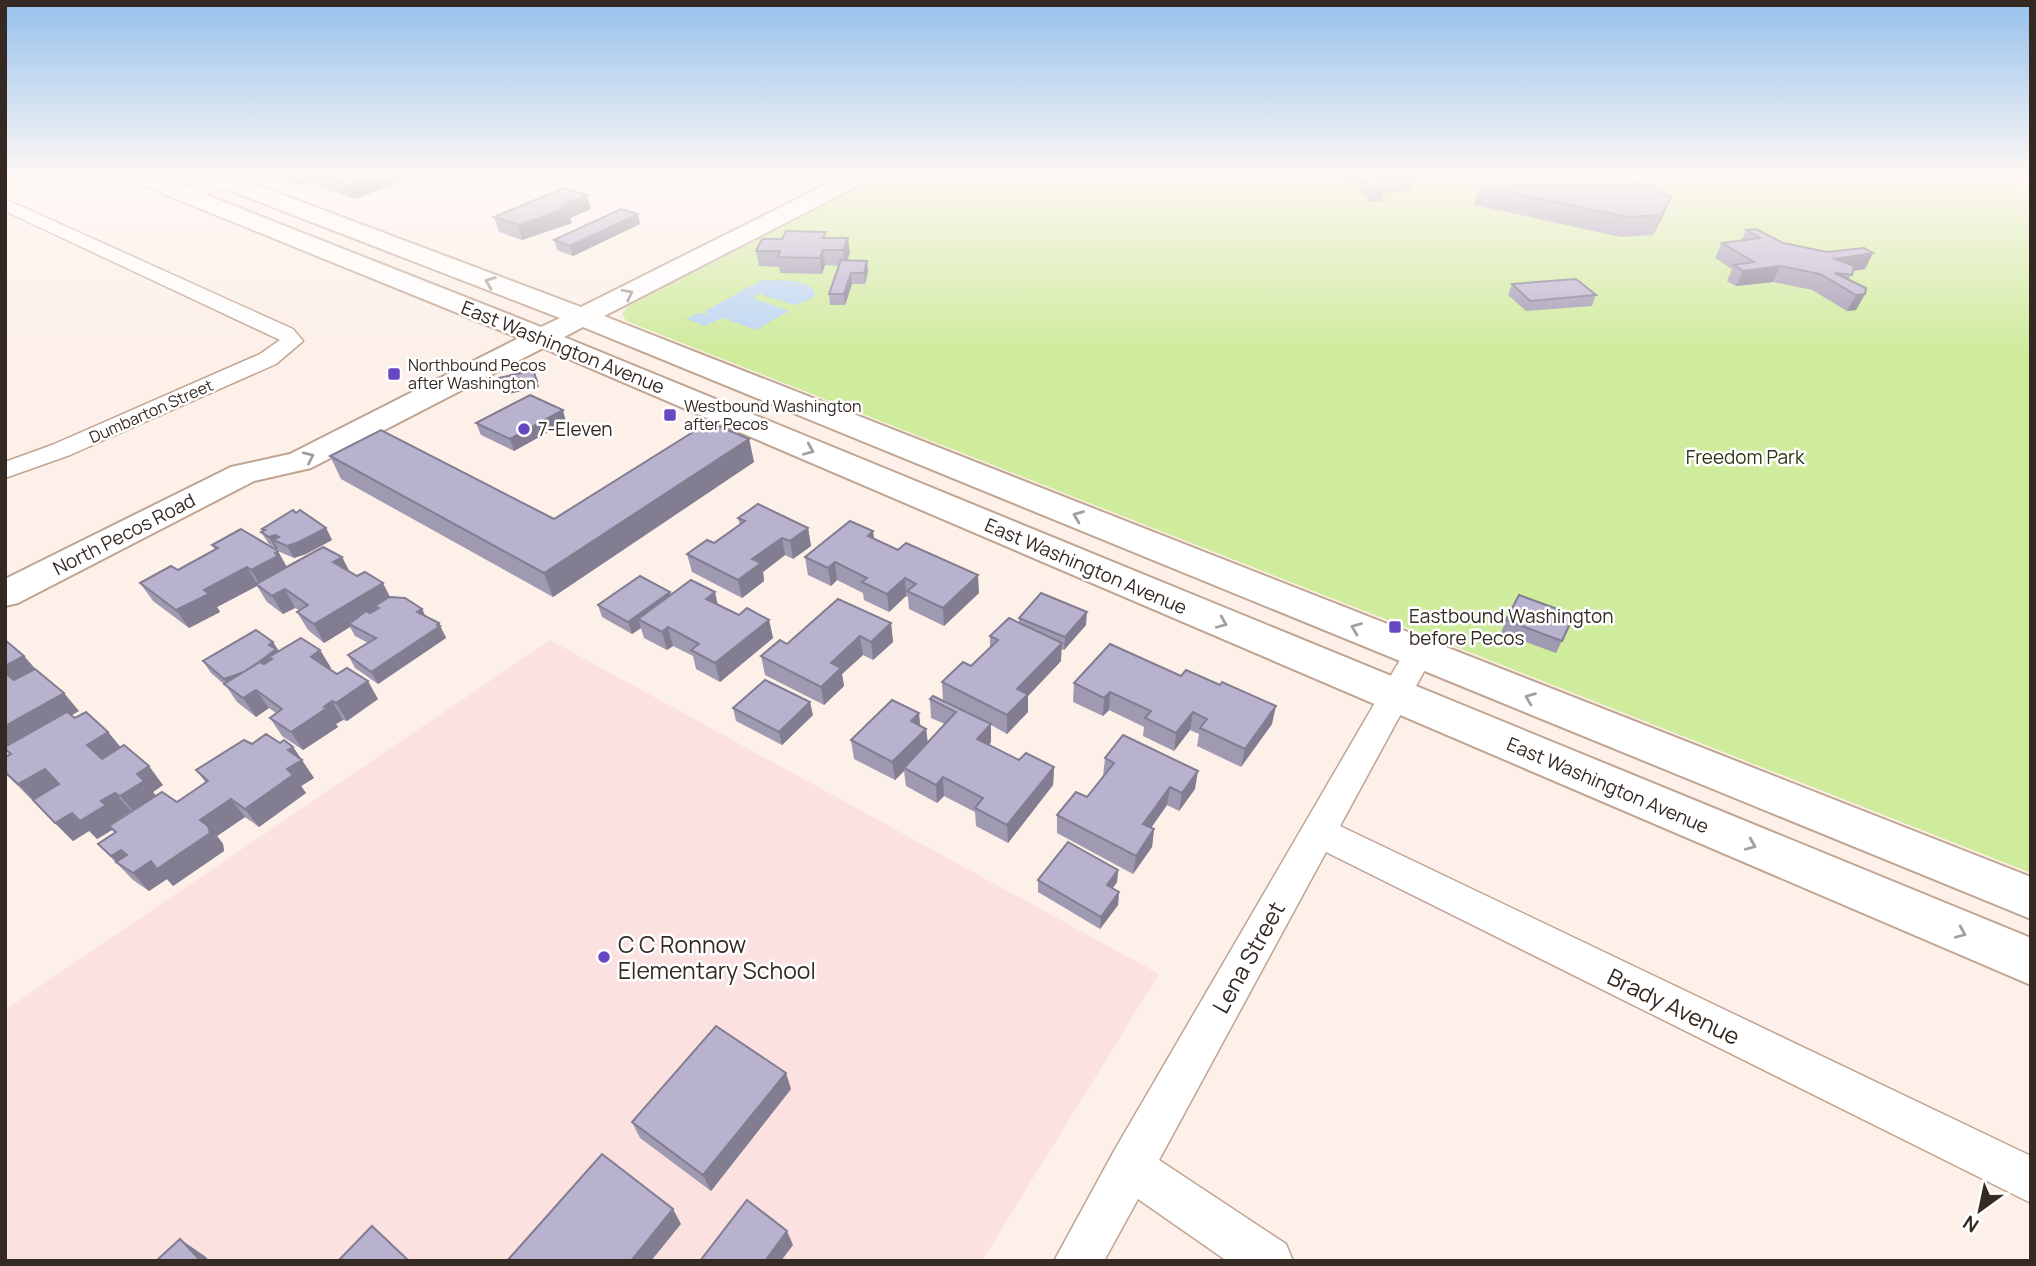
<svg xmlns="http://www.w3.org/2000/svg" width="2036" height="1266" font-family="Manrope,sans-serif">
	<rect width="100%" height="100%" fill="#fcf0e8"/>
	<path fill="#fde0cd" d="M1949,175H2031V190Z"/>
	<path fill="#fce1e1" d="M550,640L1159,974L982,1261H5V1010Z"/>
	<path fill="#cfeb9c" d="M884,175H1949L2031,190V873L626,321L622,314L628,306Z"/>
	<path fill="#bbd5f1" d="M762,280C778,281 808,277 815,293L813,298L795,305L765,296L762,293L753,298L789,311L756,330L723,318L704,326L686,319L697,313L708,314L705,311Z"/>
	<g fill="none" stroke-linecap="round" stroke-linejoin="round">
		<defs>
			<g id="street">
				<path d="M228,175H252L250,179L192,198H180L177,194L180,190Z"/>
				<path d="M5,199L293,329L303,341L276,364L70,455L5,478V462L52,445L260,354L280,340L5,211Z"/>
				<path d="M1419,642L1430,646L1434,653L1340,826L2031,1156V1203L1326,852L1159,1160L1286,1244L1293,1261H1227L1138,1199L1104,1261H1054L1114,1151L1404,653L1408,646Z"/>
			</g>
			<path id="secondary" d="M127,175H156L541,327L560,318L203,180L200,175H230L581,307L845,175H872L869,180L604,316L2031,877V919L583,327L564,337L2031,938V985L543,348L311,468L254,481L18,603L5,606V579L231,467L290,454L519,338L130,180Z"/>
		</defs>
		<use href="#street" stroke="#c0a492" stroke-width="3"/>
		<use href="#secondary" stroke="#c0a492" stroke-width="4"/>
		<use href="#street" fill="#fff" fill-rule="evenodd"/>
		<use href="#secondary" fill="#fff" fill-rule="evenodd"/>
	</g>
	<g fill="#9f99b2" fill-rule="evenodd">
		<path d="M270,175H404L406,180L354,199L314,184L313,180L296,186L271,177Z"/>
		<path d="M1289,175H1413L1415,177L1411,191L1384,193L1382,201L1370,202L1355,186L1327,180L1294,182Z"/>
		<path d="M1480,186L1671,197L1663,216L1653,235L1621,237L1474,205Z"/>
		<path d="M587,195L591,209L570,218L572,223L522,240L499,232L494,217Z"/>
		<path d="M640,224L573,256L557,250L554,240Z"/>
		<path d="M1746,230L1783,243L1827,252L1873,253L1865,269L1853,271L1849,280L1866,288L1856,310L1847,311L1812,290L1773,282L1736,286L1727,281L1732,269L1715,258L1722,243L1741,241Z"/>
		<path d="M826,238L850,253L847,260L867,261L868,271L865,284H852L845,305H830L829,294L839,266L825,265L822,274L780,273L779,267L759,266L756,251L782,239Z"/>
		<path d="M1512,284L1596,295L1592,306L1526,311L1508,295Z"/>
		<path d="M566,422L514,451L481,435L476,423Z"/>
		<path d="M749,439L754,462L553,597L341,479L330,456L554,519Z"/>
		<path d="M738,518L808,528L811,546L793,559L785,555L763,572L764,581L742,598L692,572L687,554L714,543L740,525Z"/>
		<path d="M326,528L332,540L306,554L294,558L280,552L278,549H276L269,544L261,532L264,531L262,529Z"/>
		<path d="M873,531L874,539L979,593L944,626L909,609L908,597L906,596L889,612L864,600L863,593L837,580L831,586L808,575L805,557Z"/>
		<path d="M212,545L287,567L342,557L350,572L390,597L422,609L425,616L445,635L446,638L378,684L355,668L348,655L368,643L355,636L350,627L324,643L308,630L297,612L299,610L295,608L283,614L267,602L257,586L217,607L220,612L189,628L153,601L140,583L178,570L215,550Z"/>
		<path d="M671,595L717,604L739,615L769,620L773,638L720,682L696,669L693,656L673,646L667,650L644,638L641,628L632,634L602,617L598,605Z"/>
		<path d="M1574,615L1556,653L1501,633L1506,620Z"/>
		<path d="M1019,618L1086,625L1064,650L1061,649V661L1028,696V712L1007,734L991,725V742L989,745L1019,760L1054,767L1053,785L1008,843L976,826L975,812L944,796L937,803L906,786L904,771L895,780L854,759L851,740L921,726L926,729L928,742L945,724L931,718L930,699L966,712L943,700L942,682L971,666L990,647V636L1019,623Z"/>
		<path d="M891,623L893,642L873,660L863,655L842,674L844,686L824,705L765,675L761,656L787,644Z"/>
		<path d="M5,640L79,711L71,715L75,718L108,732L120,747L163,785L153,792L156,796L177,802L206,783L196,770L252,744L280,743L293,747L314,778L301,786L306,793L259,827L245,817L217,836L223,844L224,851L173,886L167,879L149,891L133,880L98,844L115,833L112,830L97,839L89,831L73,841L5,773V757L10,754L5,751ZM131,811L132,812L119,820L118,819Z"/>
		<path d="M320,650L331,668L330,669L378,699L347,721L343,720L336,724L338,727L303,750L282,736L270,718L276,713L269,708L256,717L237,702L226,686L211,673L203,661L279,651Z"/>
		<path d="M1074,683L1272,724L1241,767L1197,746L1199,734L1190,730L1174,751L1143,736L1144,727L1109,710L1103,716L1073,702Z"/>
		<path d="M733,708L813,715L782,745L736,721Z"/>
		<path d="M1105,758L1195,789L1179,811L1167,805L1151,828L1154,829L1152,847L1133,874L1057,833V815L1087,797L1103,776Z"/>
		<path d="M1118,870L1117,882L1112,889L1119,892L1118,905L1100,929L1038,892V880Z"/>
		<path d="M791,1089L711,1191L640,1138L632,1122Z"/>
	</g>
	<g fill="#827d91">
		<path d="M297,175H310L313,180L296,186L292,176Z"/>
		<path d="M377,175H404L406,180L354,199L348,185Z"/>
		<path d="M587,195L591,209L570,218L572,223L522,240L518,225Z"/>
		<path d="M1671,197L1663,216L1653,235L1661,215Z"/>
		<path d="M638,214L640,224L573,256L570,246Z"/>
		<path d="M848,238L850,253L845,266L843,250Z"/>
		<path d="M823,250L825,265L822,274L820,258Z"/>
		<path d="M1873,253L1865,269L1827,275L1835,259Z"/>
		<path d="M867,261L868,271L865,284L864,273Z"/>
		<path d="M1780,266L1773,282L1736,286L1743,271Z"/>
		<path d="M851,273L852,284L845,305L844,294Z"/>
		<path d="M1865,294L1856,310L1847,311L1856,295Z"/>
		<path d="M537,381L539,387L505,395L503,389Z"/>
		<path d="M563,410L566,422L514,451L510,439Z"/>
		<path d="M749,439L754,462L553,597L544,573Z"/>
		<path d="M326,528L332,540L306,554L294,558L287,546Z"/>
		<path d="M808,528L811,546L793,559L790,541Z"/>
		<path d="M873,531L875,549L868,536Z"/>
		<path d="M275,535L279,543L273,540L278,549H276L269,537Z"/>
		<path d="M782,538L785,555L763,572L764,581L742,598L738,580L752,559Z"/>
		<path d="M278,551L288,569L262,588L251,570Z"/>
		<path d="M342,557L351,575L333,562Z"/>
		<path d="M835,562L837,580L831,586L828,568Z"/>
		<path d="M247,567L258,585L256,584L257,586L217,607L220,612L189,628L176,610L204,590Z"/>
		<path d="M978,575L979,593L944,626L943,608Z"/>
		<path d="M905,578L906,596L889,612L887,594Z"/>
		<path d="M383,583L392,601L375,606L377,610L349,624L350,627L324,643L314,624Z"/>
		<path d="M285,589L295,608L283,614L272,596Z"/>
		<path d="M670,592L673,604L638,619L641,628L632,634L628,622Z"/>
		<path d="M715,592L719,610L706,599Z"/>
		<path d="M422,609L428,621L417,612Z"/>
		<path d="M1087,612L1086,625L1064,650L1065,637Z"/>
		<path d="M769,620L773,638L720,682L715,663Z"/>
		<path d="M439,623L446,638L378,684L371,672Z"/>
		<path d="M891,623L893,642L873,660L871,642Z"/>
		<path d="M668,627L673,646L667,650L662,632Z"/>
		<path d="M860,636L863,655L842,674L844,686L824,705L821,687L831,663Z"/>
		<path d="M273,642L281,654L272,659L269,657L276,667L268,673L259,662L269,645Z"/>
		<path d="M1062,643L1061,661L1028,696V712L1007,734V715L1017,689Z"/>
		<path d="M320,650L331,668L322,676L311,657Z"/>
		<path d="M24,656L40,674L17,687L5,674V666Z"/>
		<path d="M243,671L230,688L224,679Z"/>
		<path d="M368,681L378,699L347,721L336,703Z"/>
		<path d="M256,690L269,708L256,717L243,698Z"/>
		<path d="M1110,692L1109,710L1103,716L1104,698Z"/>
		<path d="M64,693L79,711L9,752L5,749V726Z"/>
		<path d="M332,701L343,720L336,724L338,727L303,750L291,732Z"/>
		<path d="M810,702L813,715L782,745L779,732Z"/>
		<path d="M1276,706L1272,724L1241,767L1245,749Z"/>
		<path d="M1193,712L1190,730L1174,751L1176,733Z"/>
		<path d="M919,713L921,732L911,721Z"/>
		<path d="M991,724V742L977,758V739Z"/>
		<path d="M926,729L928,747L904,768V771L895,780L892,762Z"/>
		<path d="M108,732L123,750L103,763L87,745Z"/>
		<path d="M293,747L314,778L301,786L306,793L259,827L245,809L287,769L288,750Z"/>
		<path d="M149,766L163,785L153,792L159,799L136,815L120,796L137,774Z"/>
		<path d="M1054,767L1053,785L1008,843L1007,825Z"/>
		<path d="M45,769L62,788L35,802L18,784Z"/>
		<path d="M1198,771L1195,789L1179,811L1182,793Z"/>
		<path d="M943,777L944,796L937,803L936,785Z"/>
		<path d="M1170,787L1167,805L1141,842L1143,824Z"/>
		<path d="M115,793L131,811L118,819L122,823L109,826L112,830L97,839L80,821L101,801Z"/>
		<path d="M231,799L245,817L217,836L223,844L224,851L173,886L167,879L149,891L133,873L151,861L200,820Z"/>
		<path d="M72,813L89,831L73,841L55,823Z"/>
		<path d="M1154,829L1152,847L1133,874L1136,856Z"/>
		<path d="M121,850L137,868L119,864L111,856Z"/>
		<path d="M1118,870L1117,882L1106,898L1107,885Z"/>
		<path d="M1119,892L1118,905L1100,929L1101,917Z"/>
		<path d="M786,1073L791,1089L711,1191L703,1175Z"/>
		<path d="M673,1209L681,1224L651,1261H631Z"/>
		<path d="M787,1231L793,1245L781,1261H765Z"/>
		<path d="M180,1239L206,1257L209,1261H201Z"/>
	</g>
	<g fill="#b9b2cf" stroke="#827d91" stroke-width="2">
		<path d="M322,175H377L348,185Z"/>
		<path d="M1361,175H1413L1415,177L1377,179L1385,187H1373Z"/>
		<path d="M1490,175H1598L1649,185L1671,197L1661,215L1628,217L1480,186Z"/>
		<path d="M564,188L587,195L561,206L568,208L518,225L494,217Z"/>
		<path d="M621,209L638,214L570,246L554,240Z"/>
		<path d="M1756,229L1783,243L1827,252L1864,248L1873,253L1835,259L1854,266L1852,275L1835,273L1866,288L1865,294L1856,295L1820,274L1780,266L1743,271L1734,265L1754,262L1722,243L1760,238L1746,230Z"/>
		<path d="M786,231L826,232L823,238H848L843,250H823L820,258L778,257L780,251H756L762,239H782Z"/>
		<path d="M841,260L867,261L864,273H851L844,294H829Z"/>
		<path d="M1576,279L1596,295L1530,301L1512,284Z"/>
		<path d="M533,370L537,381L503,389L499,378Z"/>
		<path d="M530,395L563,410L510,439L476,423Z"/>
		<path d="M709,422L749,439L544,573L330,456L381,430L554,519Z"/>
		<path d="M758,504L808,528L790,541L782,538L752,559L761,563L738,580L687,554L707,540L714,543L745,521L738,518Z"/>
		<path d="M293,510L296,513L300,510L326,528L299,542L287,546L273,540L279,537L275,535L269,537L261,532L265,530L262,529Z"/>
		<path d="M850,521L873,531L868,536L898,550L906,543L978,575L943,608L907,591L916,584L905,578L887,594L862,582L867,578L835,562L828,568L805,557Z"/>
		<path d="M241,529L278,551L275,553L278,556L251,570L247,567L204,590L209,594L176,610L140,583L171,566L178,570L218,548L212,545Z"/>
		<path d="M323,547L342,557L333,562L357,576L365,572L383,583L314,624L297,612L308,605L285,589L272,596L256,584Z"/>
		<path d="M640,576L670,592L628,622L598,605Z"/>
		<path d="M691,580L715,592L706,599L739,615L747,608L769,620L715,663L691,650L699,644L668,627L662,632L638,619Z"/>
		<path d="M1041,593L1087,612L1065,637L1019,618Z"/>
		<path d="M1519,595L1574,615L1562,641L1506,620Z"/>
		<path d="M389,597L405,598L422,609L417,612L439,623L437,625L440,626L371,672L348,655L376,638L349,624L366,611L370,613L379,608L375,606Z"/>
		<path d="M838,599L891,623L871,642L860,636L831,663L841,668L821,687L761,656L780,640L787,644Z"/>
		<path d="M1009,618L1062,643L1017,689L1028,694L1007,715L942,682L963,662L971,666L998,640L990,636Z"/>
		<path d="M256,630L273,642L269,645L276,649L259,662L244,672L224,679L203,661Z"/>
		<path d="M301,638L320,650L311,657L337,674L347,668L368,681L336,703L332,701L324,707L327,708L291,732L270,718L282,709L256,690L243,698L224,684L260,662L264,664L272,659L269,657Z"/>
		<path d="M5,640L24,656L5,666Z"/>
		<path d="M1110,644L1181,676L1186,670L1220,685L1222,682L1276,706L1245,749L1200,728L1207,719L1193,712L1176,733L1145,718L1151,711L1110,692L1104,698L1074,683Z"/>
		<path d="M35,669L64,693L5,726V673L14,680Z"/>
		<path d="M765,680L810,702L779,732L733,708Z"/>
		<path d="M933,696L991,724L977,739L1019,760L1026,753L1054,767L1007,825L975,808L983,798L943,777L936,785L904,768L956,712L930,699Z"/>
		<path d="M892,700L919,713L911,721L926,729L892,762L851,740Z"/>
		<path d="M67,712L75,718L86,712L108,732L87,745L102,759L124,745L149,766L137,774L144,781L120,796L115,793L101,801L106,805L80,821L72,813L55,823L33,800L59,784L45,769L18,784L5,772V757L11,754L5,749V747Z"/>
		<path d="M266,734L280,743L284,740L293,747L288,750L302,760L287,769L293,775L245,809L231,799L200,820L208,826L210,833L157,869L151,861L133,873L116,862L127,855L121,850L111,856L98,844L116,832L109,826L162,792L177,802L208,781L196,770L244,740L252,744Z"/>
		<path d="M1123,735L1198,771L1182,793L1170,787L1143,824L1154,829L1136,856L1057,815L1076,792L1087,797L1114,763L1105,758Z"/>
		<path d="M1068,842L1118,870L1107,885L1119,892L1101,917L1038,880Z"/>
		<path d="M716,1026L786,1073L703,1175L632,1122Z"/>
		<path d="M602,1154L673,1209L631,1261H507Z"/>
		<path d="M747,1200L787,1231L765,1261H700Z"/>
		<path d="M372,1226L409,1261H338Z"/>
		<path d="M180,1239L201,1261H156Z"/>
	</g>
	<defs><path id="oneway-chevron" d="M-2-3.5L2.5 0L-2 3.5" fill="none" stroke-width="1.6" stroke-linecap="round" stroke-linejoin="round" transform="scale(1.75)"/></defs>
	<g stroke="#a49f9c">
		<use href="#oneway-chevron" transform="translate(490 282) rotate(-159)"/>
		<use href="#oneway-chevron" transform="translate(628 294) rotate(-27)"/>
		<use href="#oneway-chevron" transform="translate(809 450) rotate(23)"/>
		<use href="#oneway-chevron" transform="translate(309 457) rotate(-25)"/>
		<use href="#oneway-chevron" transform="translate(1078 516) rotate(-158)"/>
		<use href="#oneway-chevron" transform="translate(1222 623) rotate(23)"/>
		<use href="#oneway-chevron" transform="translate(1356 628) rotate(-158)"/>
		<use href="#oneway-chevron" transform="translate(1530 698) rotate(-158)"/>
		<use href="#oneway-chevron" transform="translate(1751 845) rotate(23)"/>
		<use href="#oneway-chevron" transform="translate(1961 933) rotate(23)"/>
	</g>
	<linearGradient id="sky" x2="0" y2="1"><stop stop-color="#96c1ec"/><stop offset="0.5" stop-color="#fef8f5"/><stop offset="1" stop-color="#fef8f5" stop-opacity="0"/></linearGradient>
	<rect width="2036" height="352" fill="url(#sky)"/>
	<g fill="#6648c1" stroke="#fff" stroke-width="2.5">
		<rect x="387" y="367" width="14" height="14" rx="3.5"/>
		<rect x="663" y="408" width="14" height="14" rx="3.5"/>
		<circle cx="524" cy="429" r="7"/>
		<rect x="1388" y="620" width="14" height="14" rx="3.5"/>
		<circle cx="604" cy="957" r="7"/>
	</g>
	<g text-anchor="middle" dominant-baseline="central" stroke-width="5" stroke-linejoin="round" paint-order="stroke">
		<g font-size="16" fill="#352a23" stroke="#fff" text-anchor="start">
			<text x="408" y="365">Northbound Pecos<tspan x="408" dy="18">after Washington</tspan></text>
			<text x="684" y="406">Westbound Washington<tspan x="684" dy="18">after Pecos</tspan></text>
		</g>
		<g font-size="16" fill="#352a23" stroke="#fff">
			<text transform="translate(151 411) rotate(-24)">Dumbarton Street</text>
		</g>
		<g font-size="19" fill="#352a23" stroke="#fff">
			<text transform="translate(563 347) rotate(22)">East Washington Avenue</text>
			<text transform="translate(124 534) rotate(-27)">North Pecos Road</text>
			<text transform="translate(1086 566) rotate(23)">East Washington Avenue</text>
			<text transform="translate(1608 785) rotate(23)">East Washington Avenue</text>
		</g>
		<g font-size="19" fill="#352a23" stroke="#fff" text-anchor="start">
			<text x="538" y="429">7-Eleven</text>
			<text x="1409" y="616">Eastbound Washington<tspan x="1409" dy="22">before Pecos</tspan></text>
		</g>
		<g font-size="19" fill="#2d3813" stroke="#fff">
			<text x="1745" y="457">Freedom Park</text>
		</g>
		<g font-size="23" fill="#352a23" stroke="#fff" text-anchor="start">
			<text x="618" y="944">C C Ronnow<tspan x="618" dy="26">Elementary School</tspan></text>
		</g>
		<g font-size="23" fill="#352a23" stroke="#fff">
			<text transform="translate(1248 957) rotate(-61)">Lena Street</text>
			<text transform="translate(1674 1006) rotate(26)">Brady Avenue</text>
		</g>
	</g>
	<rect width="2036" height="1266" fill="none" stroke="#352a23" stroke-width="14"/>
	<g transform="translate(1980 1210) rotate(213)" stroke="#ffffff" stroke-width="5" paint-order="stroke">
	<path d="M0-5L12 26L0 18L-12 26Z" fill="#352a23"/>
	<text y="-10" font-size="19" font-weight="bold" text-anchor="middle" fill="#352a23">N</text>
	</g>
</svg>
